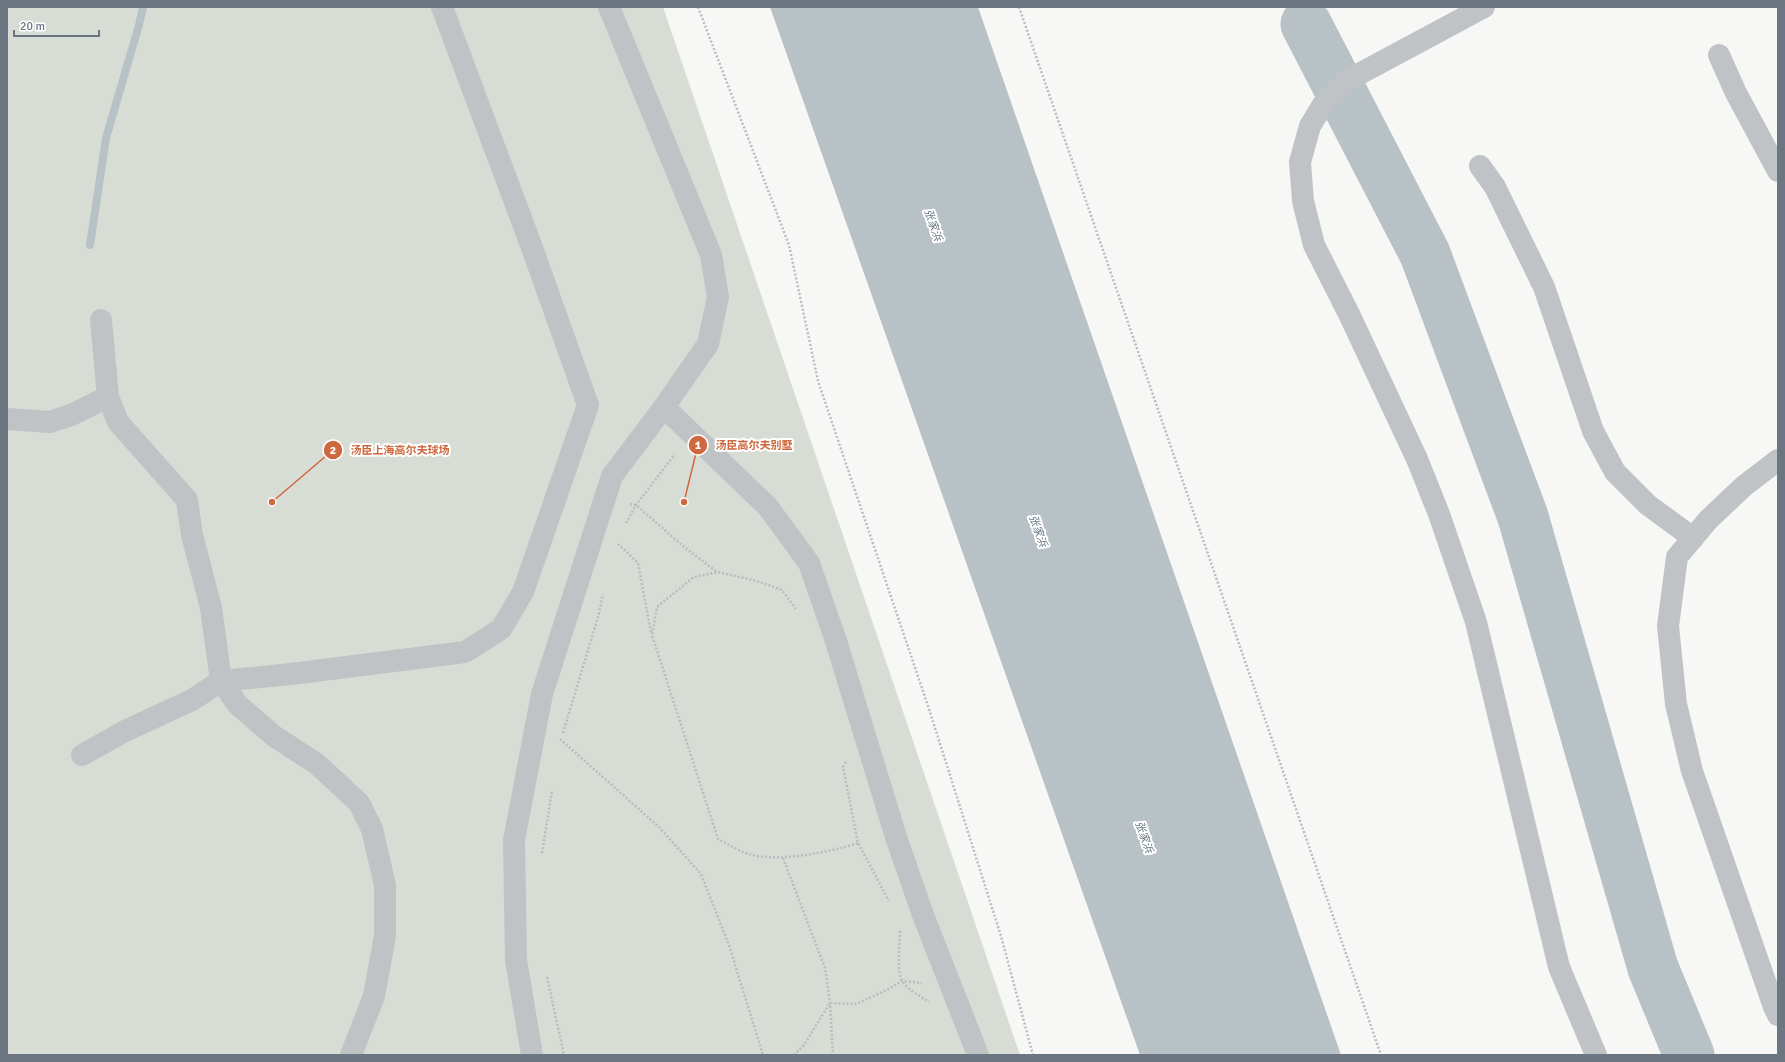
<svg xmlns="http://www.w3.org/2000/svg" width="1785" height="1062" font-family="Signika,'Noto Sans SC',sans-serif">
	<rect width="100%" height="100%" fill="#f7f8f5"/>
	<path fill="#d7dcd5" d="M7,7H663L1020,1055H7Z"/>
	<path fill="#b8c1c6" d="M770,7H978L1341,1055H1140Z"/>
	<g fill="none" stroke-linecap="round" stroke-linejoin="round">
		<path stroke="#b8c1c6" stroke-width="8" d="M90,245L106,138L139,25L143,7"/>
		<path stroke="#b8c1c6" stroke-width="51" d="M1306,24L1425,254L1523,517L1653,968L1689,1055"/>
		<g stroke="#babcbf" stroke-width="2.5" stroke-dasharray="2 2" stroke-linecap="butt">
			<path d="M698,7L789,245L818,381L929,709L1001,936L1033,1055"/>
			<path d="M1019,7L1381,1055"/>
			<path d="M630,504L636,505L684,547L717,572"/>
			<path d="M626,523L636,505L675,454"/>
			<path d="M618,544L638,563L651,633"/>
			<path d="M796,609L782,590L757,581L718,572L694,577L657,607L652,635L718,839C728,844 738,851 749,854C776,863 831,852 858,843"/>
			<path d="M563,733L598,617L603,594"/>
			<path d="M560,739L659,827L701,874L729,945L763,1055"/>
			<path d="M846,762L843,767L858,843L889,901"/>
			<path d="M542,853L552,791"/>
			<path d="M783,858L825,968L830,1003L833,1055"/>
			<path d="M900,931C900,944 896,970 902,981C908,990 920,996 929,1002"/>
			<path d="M547,977L564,1055"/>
			<path d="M794,1055L804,1045L830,1003L856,1004L887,990L902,981L922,983"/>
		</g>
		<g stroke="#c0c3c6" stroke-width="22">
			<path d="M1484,7L1348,80L1324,103L1310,126L1300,162L1303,201L1314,245L1349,314L1417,459L1439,514L1476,622L1559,967L1596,1055"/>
			<path d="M1719,55L1736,93L1778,171"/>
			<path d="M1480,166L1495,187L1544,287L1593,431L1615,472L1648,505L1693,538"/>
			<path d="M101,320L108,397L118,422L187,500L192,535L211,608L221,681L291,674L465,652L501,629L523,592L588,405L531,245L442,7"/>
			<path d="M664,407L768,507L809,563L836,641L896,837L923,915L978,1055"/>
			<path d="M7,419L50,422L71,415L108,397"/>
			<path d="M1778,460L1744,486L1708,520L1677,557L1668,626L1676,704L1692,771L1774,1007L1778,1015"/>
			<path d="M82,755L125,731L192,700L221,681L238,705L274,736L317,764L359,803L372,829L385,885V936L374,996L351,1055"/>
			<path d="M532,1055L516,960L514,840L542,694L612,476L664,407L708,344L718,297L711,255L609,7"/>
		</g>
	</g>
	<g text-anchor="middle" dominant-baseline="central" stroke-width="4" stroke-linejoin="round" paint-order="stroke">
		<g font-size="11" font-style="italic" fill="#67777e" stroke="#fff">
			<text transform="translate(933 225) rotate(71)">张家浜</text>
			<text transform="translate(1038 531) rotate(71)">张家浜</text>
			<text transform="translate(1144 837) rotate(71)">张家浜</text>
		</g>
	</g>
	<path fill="none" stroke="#ce693f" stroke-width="1.5" d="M684 502L698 445M272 502L333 450"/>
	<g fill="#ce693f" stroke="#fff" stroke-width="1.5">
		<circle cx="684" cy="502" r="4"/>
		<circle cx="272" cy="502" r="4"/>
		<circle cx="698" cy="445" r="10"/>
		<circle cx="333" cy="450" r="10"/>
	</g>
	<g font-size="12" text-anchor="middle" font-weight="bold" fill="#fff">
		<text x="698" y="449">1</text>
		<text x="333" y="454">2</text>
	</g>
	<g font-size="11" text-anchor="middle" font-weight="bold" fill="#ce693f" stroke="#fff" stroke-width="4" stroke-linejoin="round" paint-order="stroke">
		<text x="754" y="449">汤臣高尔夫别墅</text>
		<text x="400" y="454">汤臣上海高尔夫球场</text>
	</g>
	<rect width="1785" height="1062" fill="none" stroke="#6b7682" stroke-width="16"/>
	<path d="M14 30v6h85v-6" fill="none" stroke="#6b7682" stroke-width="2"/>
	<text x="20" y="30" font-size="12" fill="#6b7682" stroke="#ffffff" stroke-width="3" paint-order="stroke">20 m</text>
</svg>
